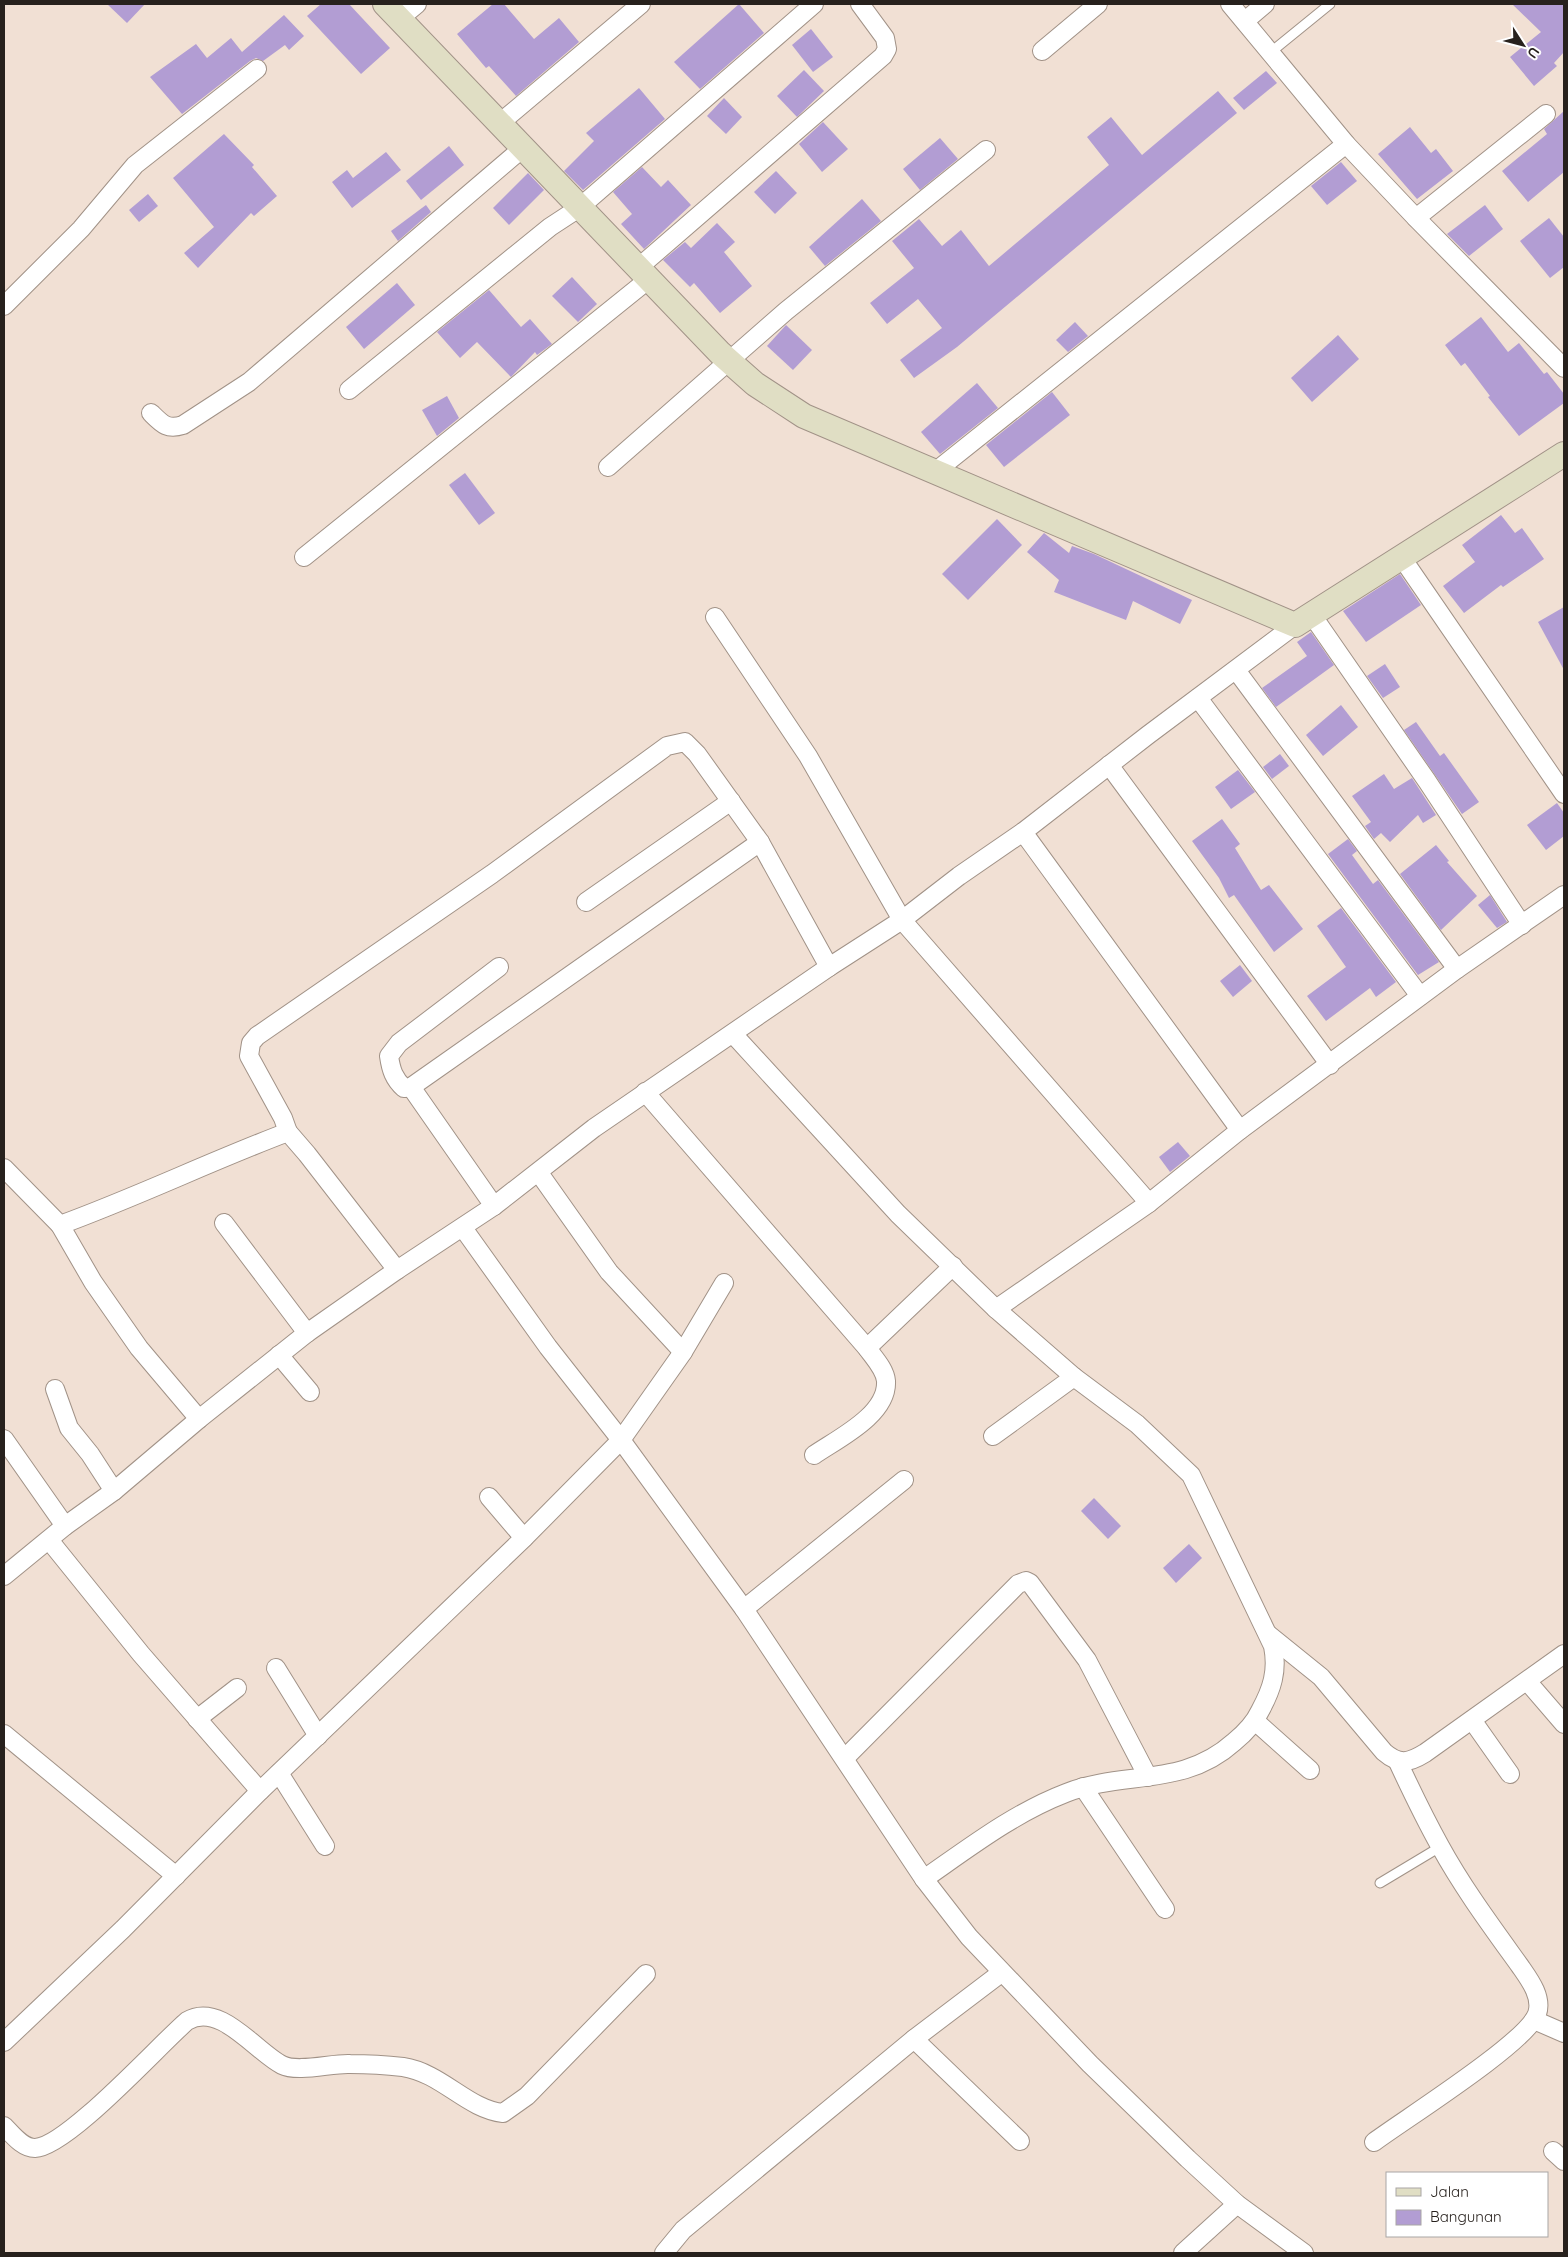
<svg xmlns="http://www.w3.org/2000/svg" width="1568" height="2257" font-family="Quicksand,sans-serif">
	<rect width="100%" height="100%" fill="#f1e0d4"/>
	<g fill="#b29dd3">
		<path d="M107,4H145L127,23Z"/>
		<path d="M321,4H349L390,48L361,74L307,16Z"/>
		<path d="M493,4H504L534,39L559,18L579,42L516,96L489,66L486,68L457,34Z"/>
		<path d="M739,4L764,33L700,89L674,62Z"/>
		<path d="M1512,4H1564V52L1554,63L1557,66L1534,86L1510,57L1541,32Z"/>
		<path d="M284,15L304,36L289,50L285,45L263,61L256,58L250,61L182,114L150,77L196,44L207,58L231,38L242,52Z"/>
		<path d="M811,29L833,57L813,72L792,45Z"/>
		<path d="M804,70L824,91L797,117L777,96Z"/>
		<path d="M1266,71L1277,83L1244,110L1233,98Z"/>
		<path d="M639,88L665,119L583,190L564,171L594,141L586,133Z"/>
		<path d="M1218,91L1237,113L957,347L914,378L900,360L942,328L918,299L887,324L870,303L914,268L892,241L919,219L942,246L961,230L989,266L1109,165L1087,137L1111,117L1142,155Z"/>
		<path d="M724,98L742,117L726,134L707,116Z"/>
		<path d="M1564,111V172L1528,202L1502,171L1547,134L1544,129Z"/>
		<path d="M823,122L848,149L822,172L799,144Z"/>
		<path d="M1410,127L1431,153L1436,149L1453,171L1417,199L1378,154Z"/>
		<path d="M224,134L254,165L252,167L277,196L254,216L251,213L198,268L184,253L214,227L173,178Z"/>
		<path d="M940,138L958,159L920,190L903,169Z"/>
		<path d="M449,146L464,165L421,200L406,181Z"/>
		<path d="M386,152L401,170L352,208L332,182L347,170L353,178Z"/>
		<path d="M1341,162L1357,181L1327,205L1311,186Z"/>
		<path d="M642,167L661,187L668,180L691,205L644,249L621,224L632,214L613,192Z"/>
		<path d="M776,171L797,193L775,214L754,192Z"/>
		<path d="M528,173L544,190L509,225L493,208Z"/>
		<path d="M148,194L158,206L139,222L129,210Z"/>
		<path d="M862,199L881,221L825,266L809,247Z"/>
		<path d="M426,205L431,212L398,241L391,231Z"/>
		<path d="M1485,205L1503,229L1469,256L1447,234Z"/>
		<path d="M1549,218L1564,237V267L1550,278L1520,241Z"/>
		<path d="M717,223L735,242L724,252L752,286L720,313L694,283L690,287L663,260L685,242L691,248Z"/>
		<path d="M572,277L597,304L578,322L552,296Z"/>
		<path d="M397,283L415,305L364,349L346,327Z"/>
		<path d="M489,290L521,327L530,319L552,344L537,355L535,352L511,377L477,342L460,358L437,332Z"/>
		<path d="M1481,317L1508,352L1519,343L1544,374L1547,372L1564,394V403L1519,436L1488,397L1490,396L1465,363L1461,366L1445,345Z"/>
		<path d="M1075,322L1088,336L1068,352L1056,340Z"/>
		<path d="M786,325L812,350L793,370L767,346Z"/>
		<path d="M1338,335L1359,359L1312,402L1291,378Z"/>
		<path d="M977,383L998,408L940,454L921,432Z"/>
		<path d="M1052,392L1070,415L1004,467L986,445Z"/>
		<path d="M447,396L459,418L437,436L422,410Z"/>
		<path d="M465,473L495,513L479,525L449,485Z"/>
		<path d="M1501,515L1515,533L1522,528L1544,559L1503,587L1501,585L1464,613L1443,586L1475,562L1462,545Z"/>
		<path d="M997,519L1022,545L968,600L942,574Z"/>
		<path d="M1044,533L1069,553L1072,546L1094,554L1192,600L1180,624L1133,601L1126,620L1054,592L1059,580L1027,552Z"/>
		<path d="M1400,574L1421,605L1366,642L1343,611Z"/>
		<path d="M1564,607V670L1538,622Z"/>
		<path d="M1311,632L1334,665L1276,707L1262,688L1307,656L1297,642Z"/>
		<path d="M1385,664L1400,687L1383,698L1367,676Z"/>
		<path d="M1341,705L1358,727L1323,756L1306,735Z"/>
		<path d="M1416,722L1440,756L1444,753L1479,802L1462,814L1404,730Z"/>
		<path d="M1280,754L1289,766L1272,779L1263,767Z"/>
		<path d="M1238,770L1255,792L1231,809L1215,787Z"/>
		<path d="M1384,774L1394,789L1412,778L1436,815L1423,823L1418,815L1390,842L1381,833L1374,839L1365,826L1371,822L1352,796Z"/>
		<path d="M1557,803L1564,813V836L1546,850L1527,825Z"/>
		<path d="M1222,819L1240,844L1235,848L1261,890L1269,885L1303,929L1274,952L1234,895L1229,898L1219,878L1192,841Z"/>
		<path d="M1348,839L1357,851L1352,855L1373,884L1378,880L1439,962L1418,975L1328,854Z"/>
		<path d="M1436,845L1449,861L1447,862L1477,896L1441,930L1400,874Z"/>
		<path d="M1490,895L1507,922L1497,928L1478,905Z"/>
		<path d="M1341,908L1396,982L1376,997L1370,988L1326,1021L1307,996L1346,967L1317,926Z"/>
		<path d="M1240,965L1252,981L1233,997L1220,981Z"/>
		<path d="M1178,1142L1190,1156L1170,1172L1159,1157Z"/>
		<path d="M1094,1498L1121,1526L1108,1539L1081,1511Z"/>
		<path d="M1189,1544L1202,1558L1176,1583L1163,1568Z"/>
	</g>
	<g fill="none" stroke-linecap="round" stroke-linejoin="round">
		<defs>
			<g id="lane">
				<path d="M1271,52L1330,4"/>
				<path d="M1380,1883L1440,1847"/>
			</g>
			<g id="street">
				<path d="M1230,4L1346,144L1416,218L1564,368"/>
				<path d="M399,19L417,4"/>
				<path d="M1245,21L1265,4"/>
				<path d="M1042,51L1098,4"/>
				<path d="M500,123L641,4"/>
				<path d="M1416,218L1546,114"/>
				<path d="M638,268L883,56L887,49L885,38L860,4"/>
				<path d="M4,306L81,229L135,165L257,69"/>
				<path d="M349,390L550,227L579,208L814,4"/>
				<path d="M151,413C162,424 167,430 183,425L249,382L524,147"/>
				<path d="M608,467L786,311L986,150"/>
				<path d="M936,471L1346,144"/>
				<path d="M304,557L649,279"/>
				<path d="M1402,558L1564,794"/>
				<path d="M1312,615L1427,781L1522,925"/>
				<path d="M715,617L808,756L902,920L1149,1203"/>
				<path d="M1236,670L1457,969"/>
				<path d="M1198,698L1420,996"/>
				<path d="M1109,765L1330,1065"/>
				<path d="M1023,832L1240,1130"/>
				<path d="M586,902L731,801"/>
				<path d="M499,967L399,1043L389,1056C391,1070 394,1079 404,1088L411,1087L760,842"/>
				<path d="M733,1034L898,1214L996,1309L1074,1377L1137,1424L1191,1475L1273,1646C1278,1671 1272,1689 1260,1711C1254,1724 1245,1733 1234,1742C1183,1788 1124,1770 1066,1793C1014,1813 970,1847 924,1879"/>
				<path d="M411,1087L494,1206"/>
				<path d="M645,1092L867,1348C874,1358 885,1369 886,1381C888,1415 837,1439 814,1455"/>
				<path d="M288,1132L283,1118L249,1056L251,1043L257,1036L492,874L667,746L685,742L697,754L760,842L829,967"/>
				<path d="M4,1168L60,1225C137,1197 211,1161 288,1132L307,1154L397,1270"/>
				<path d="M539,1173L609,1272L683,1352"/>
				<path d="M224,1223L307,1333"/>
				<path d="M60,1225L93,1282L139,1348L199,1419"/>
				<path d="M463,1228L548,1347L621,1440L744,1609L924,1879L969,1937L1090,2064L1188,2159L1237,2204L1304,2253"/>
				<path d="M996,1309L1149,1203L1240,1130L1457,969L1564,895"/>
				<path d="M867,1348L953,1266"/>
				<path d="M279,1355L310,1392"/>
				<path d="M55,1389L69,1428L90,1454L114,1491"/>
				<path d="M993,1436L1074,1377"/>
				<path d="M4,1439L65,1526"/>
				<path d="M489,1497L524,1538"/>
				<path d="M49,1540L141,1654L260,1791"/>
				<path d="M4,1576L65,1526L114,1491L199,1419L307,1333L397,1270L494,1206L594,1128L829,967L902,920L959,876L1023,832L1148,735L1295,625"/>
				<path d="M744,1609L904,1480"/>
				<path d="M1269,1635L1321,1677L1384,1752C1399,1765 1409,1763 1425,1753L1564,1654"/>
				<path d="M276,1668L318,1736"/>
				<path d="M1527,1681L1564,1724"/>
				<path d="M197,1719L237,1688"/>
				<path d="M1472,1720L1510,1774"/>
				<path d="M1255,1721L1310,1770"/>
				<path d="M4,1734L176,1876"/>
				<path d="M845,1758L1018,1584L1026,1581L1030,1583L1087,1660L1148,1777"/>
				<path d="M279,1773L325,1846"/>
				<path d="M1083,1787L1165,1909"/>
				<path d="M1534,2020L1564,2033"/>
				<path d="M914,2039L1020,2141"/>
				<path d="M4,2042L123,1929L260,1791L524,1538L621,1440L683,1352L724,1283"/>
				<path d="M4,2126C12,2134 22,2148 35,2148C67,2147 159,2045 187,2021C220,2001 256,2052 282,2065C298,2073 332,2063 350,2064C367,2064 386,2065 403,2067C442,2073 467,2109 503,2113L527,2096L646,1974"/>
				<path d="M1374,2142C1405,2119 1526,2043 1537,2014C1543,1997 1529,1979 1520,1966C1492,1927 1463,1888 1440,1846C1425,1819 1411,1790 1398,1762"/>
				<path d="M1553,2151L1564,2161"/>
				<path d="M664,2253L683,2230L914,2039L1001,1973"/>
				<path d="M1183,2253L1237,2204"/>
			</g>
			<path id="secondary" d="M385,4L720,353L755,384L804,416L1295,625L1564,454"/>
		</defs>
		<use href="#lane" stroke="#a19287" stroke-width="11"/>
		<use href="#street" stroke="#a19287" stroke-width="20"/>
		<use href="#secondary" stroke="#a19287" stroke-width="26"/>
		<use href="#lane" stroke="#fff" stroke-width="9"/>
		<use href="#street" stroke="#fff" stroke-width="18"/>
		<use href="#secondary" stroke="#e0dec4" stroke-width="24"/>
	</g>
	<rect width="1568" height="2257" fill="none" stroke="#27211d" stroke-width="10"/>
	<rect x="1386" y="2172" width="162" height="65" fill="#ffffff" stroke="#a9a6a5"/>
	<rect x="1396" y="2188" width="25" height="8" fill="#e0dec4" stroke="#a9a6a5"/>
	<text x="1430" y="2197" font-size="15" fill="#27211d">Jalan</text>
	<rect x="1396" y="2210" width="25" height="15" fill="#b29dd3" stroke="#a9a6a5"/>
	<text x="1430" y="2222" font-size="15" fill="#27211d">Bangunan</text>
	<g transform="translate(1523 45) rotate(126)" stroke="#ffffff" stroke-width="4" paint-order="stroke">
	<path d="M0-4L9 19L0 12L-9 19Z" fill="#27211d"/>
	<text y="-8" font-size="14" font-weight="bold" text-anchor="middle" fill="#27211d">U</text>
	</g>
</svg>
